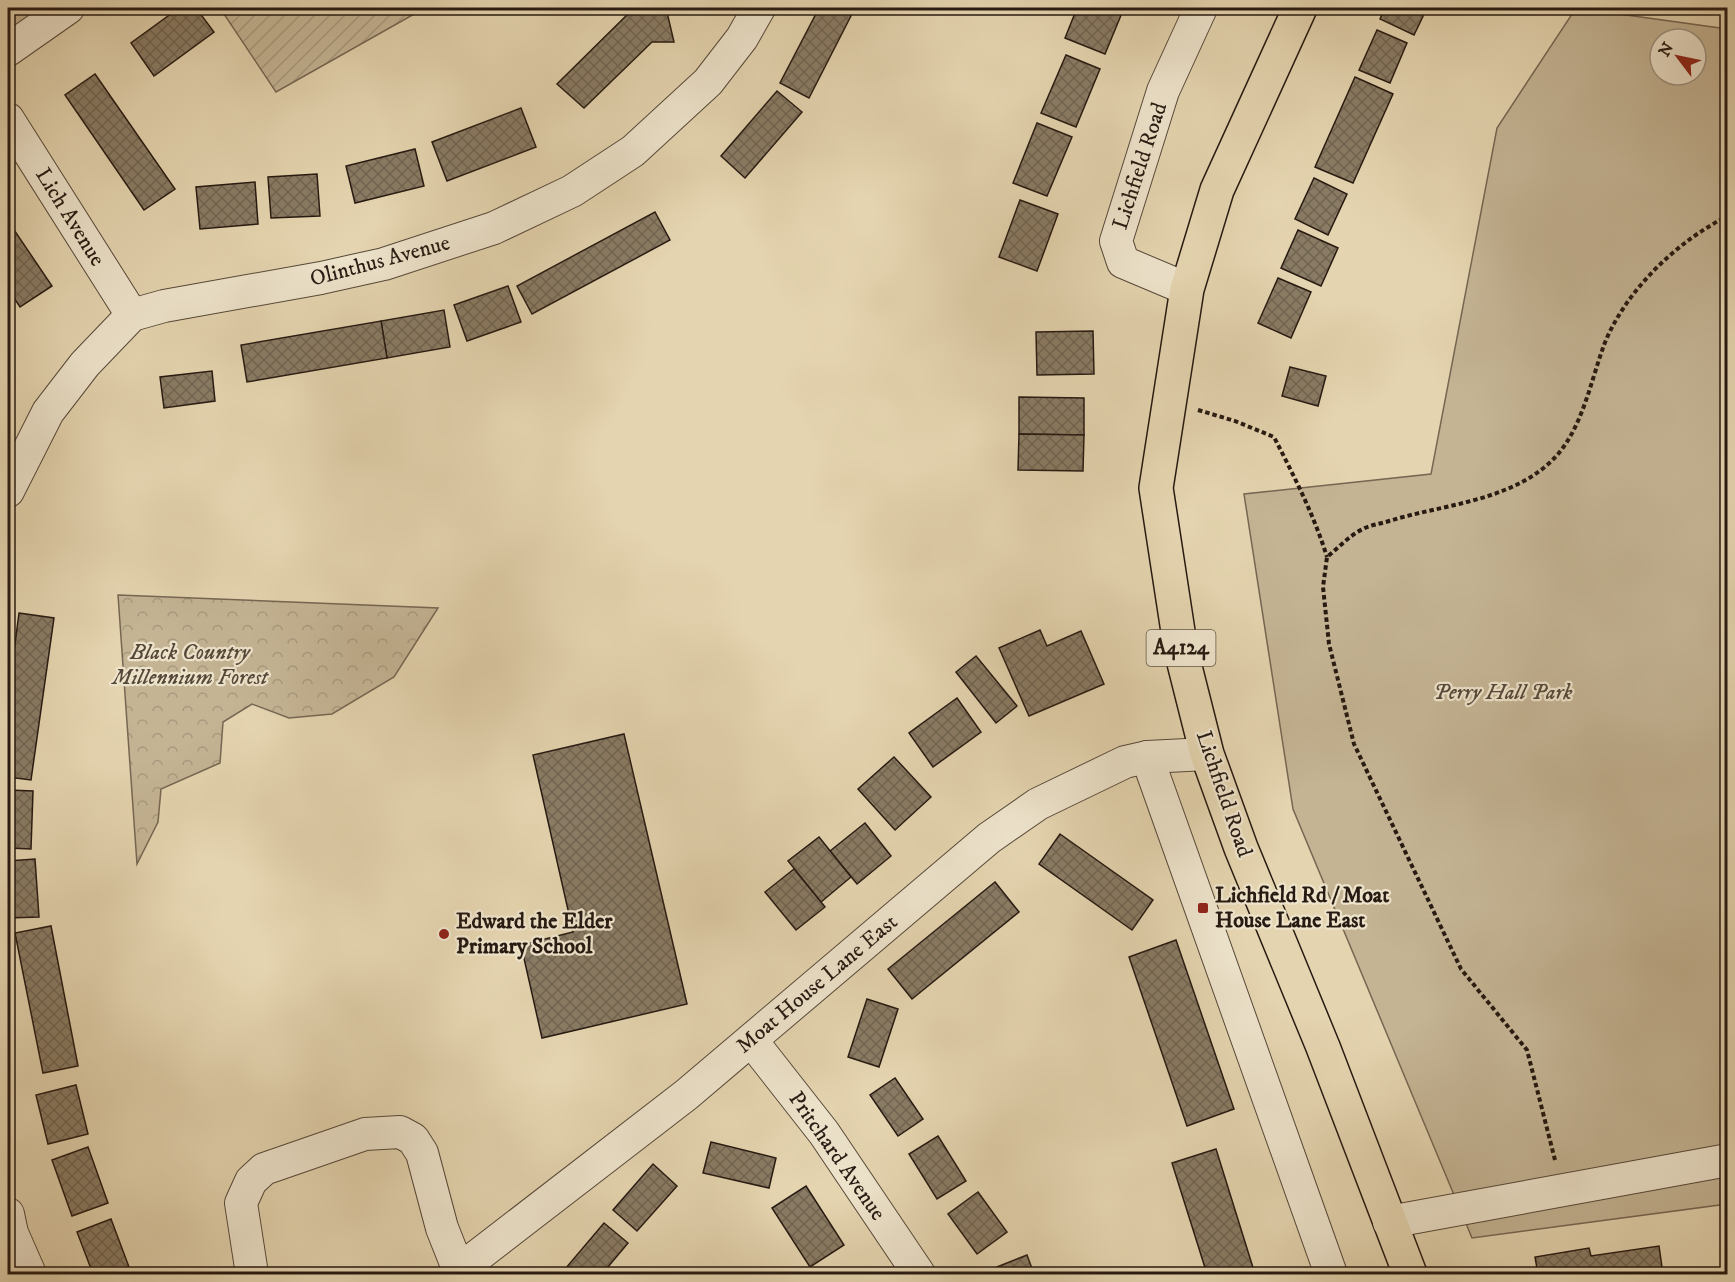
<svg xmlns="http://www.w3.org/2000/svg" width="1735" height="1282" font-family="'IM FELL DW Pica',serif">
	<defs>
		<pattern id="grass-dots" width="8" height="8" patternUnits="userSpaceOnUse" patternTransform="scale(1.5)"><rect width="8" height="8" fill="#c4b494"/><path d="M2 2h.1M6 6h.1" fill="none" stroke="#a89a7f" stroke-width="1.8" stroke-linecap="round"/></pattern>
		<pattern id="forest-crowns" width="20" height="18" patternUnits="userSpaceOnUse" patternTransform="scale(1.5)"><rect width="20" height="18" fill="#c4b494"/><path d="M2 6a3 3 0 1 1 6 0M12 15a3 3 0 1 1 6 0" fill="none" stroke="#a89a7f"/></pattern>
		<pattern id="garden-furrows" width="10" height="10" patternUnits="userSpaceOnUse" patternTransform="scale(1.5)"><rect width="10" height="10" fill="#c4b494"/><path d="M-1 1l2-2M0 10L10 0M9 11l2-2" fill="none" stroke="#a89a7f"/></pattern>
		<pattern id="building-cross-hatch" width="8" height="8" patternUnits="userSpaceOnUse" patternTransform="scale(1.5)"><rect width="8" height="8" fill="#897b64"/><path d="M0 0l8 8M0 8l8-8" fill="none" stroke="#706451"/></pattern>
	</defs>
	<rect width="100%" height="100%" fill="#e4d4af"/>
	<filter id="stains"><feTurbulence type="fractalNoise" baseFrequency=".00333" numOctaves="4"/><feColorMatrix values="0 0 0 0 .2 0 0 0 0 .09 0 0 0 0 .02 0 0 0 .5 -.17"/></filter>
	<radialGradient id="worn" r=".72"><stop offset=".6" stop-color="#630" stop-opacity="0"/><stop offset="1" stop-color="#630" stop-opacity=".3"/></radialGradient>
	<path fill="url(#grass-dots)" stroke="#766753" stroke-width="1.5" d="M8,8H46L8,33Z"/>
	<path fill="url(#forest-crowns)" stroke="#766753" stroke-width="1.5" d="M118,595L438,608L394,677L332,714L289,718L252,704L223,722L220,763L161,789L158,822L137,864Z"/>
	<path fill="#c4b494" stroke="#766753" stroke-width="1.5" fill-rule="evenodd" d="M1576,8L1727,29V1204L1472,1238L1293,809L1244,494L1431,474L1497,128ZM1660,39H1696V75H1660Z"/>
	<path fill="url(#garden-furrows)" stroke="#766753" stroke-width="1.5" d="M220,8H425L276,92Z"/>
	<g fill="url(#building-cross-hatch)" stroke="#271a12" stroke-width="1.5">
		<path d="M179,8H196L214,32L154,76L131,43Z"/>
		<path d="M658,8H666L674,42H652L584,108L557,84L628,14Z"/>
		<path d="M819,8H855L809,98L780,83Z"/>
		<path d="M1077,8H1124L1105,54L1065,38Z"/>
		<path d="M1385,8H1427L1414,35L1380,19Z"/>
		<path d="M1377,30L1407,43L1390,83L1359,70Z"/>
		<path d="M1066,55L1100,69L1076,127L1041,113Z"/>
		<path d="M95,74L175,189L144,210L65,95Z"/>
		<path d="M1355,77L1393,94L1353,183L1315,167Z"/>
		<path d="M777,91L802,112L745,178L721,156Z"/>
		<path d="M521,108L536,147L447,181L432,142Z"/>
		<path d="M1037,123L1072,137L1047,196L1013,183Z"/>
		<path d="M415,149L424,186L355,203L346,166Z"/>
		<path d="M317,174L320,216L271,218L268,177Z"/>
		<path d="M1314,178L1347,194L1328,235L1295,219Z"/>
		<path d="M255,182L258,224L200,229L196,187Z"/>
		<path d="M1020,200L1058,214L1037,271L999,257Z"/>
		<path d="M655,212L670,240L532,314L517,286Z"/>
		<path d="M8,221L52,286L20,307L8,289Z"/>
		<path d="M1298,230L1338,248L1321,286L1281,268Z"/>
		<path d="M1278,278L1311,292L1291,338L1258,323Z"/>
		<path d="M508,286L521,322L467,341L454,305Z"/>
		<path d="M444,310L450,347L387,358L381,321Z"/>
		<path d="M381,321L387,358L247,382L241,345Z"/>
		<path d="M1093,331L1094,374L1037,375L1036,332Z"/>
		<path d="M1290,367L1326,376L1318,406L1282,396Z"/>
		<path d="M212,371L215,401L164,408L160,377Z"/>
		<path d="M1019,397L1084,398V435L1019,434Z"/>
		<path d="M1019,434L1084,435L1083,471L1018,470Z"/>
		<path d="M19,613L54,618L31,780L8,777V698Z"/>
		<path d="M1040,630L1047,646L1081,631L1104,684L1029,716L999,648Z"/>
		<path d="M976,656L1017,706L996,723L956,672Z"/>
		<path d="M957,698L981,732L933,767L909,733Z"/>
		<path d="M624,734L687,1004L542,1038L521,945L573,932L533,755Z"/>
		<path d="M894,757L931,797L895,830L858,789Z"/>
		<path d="M8,790L33,791L31,849L8,848Z"/>
		<path d="M865,823L891,856L857,884L830,851Z"/>
		<path d="M1060,834L1153,900L1132,930L1039,864Z"/>
		<path d="M819,837L851,877L821,902L788,861Z"/>
		<path d="M35,859L39,917L8,918V861Z"/>
		<path d="M794,869L825,907L796,930L765,892Z"/>
		<path d="M995,882L1019,912L912,999L888,969Z"/>
		<path d="M51,926L78,1066L43,1073L15,933Z"/>
		<path d="M1176,940L1234,1109L1187,1126L1129,957Z"/>
		<path d="M867,999L898,1009L879,1067L848,1057Z"/>
		<path d="M895,1078L923,1119L898,1136L870,1095Z"/>
		<path d="M76,1085L88,1134L48,1144L36,1095Z"/>
		<path d="M938,1136L966,1181L937,1199L909,1154Z"/>
		<path d="M711,1142L776,1158L769,1188L703,1173Z"/>
		<path d="M88,1147L108,1203L72,1216L52,1160Z"/>
		<path d="M1216,1149L1255,1274H1207L1172,1163Z"/>
		<path d="M653,1164L677,1186L637,1231L613,1210Z"/>
		<path d="M806,1186L844,1245L810,1267L772,1208Z"/>
		<path d="M978,1192L1007,1232L977,1254L948,1214Z"/>
		<path d="M111,1219L129,1267L110,1274H93L77,1232Z"/>
		<path d="M604,1223L628,1243L602,1274H572L565,1269Z"/>
		<path d="M1659,1246L1663,1274H1538L1535,1257L1589,1248L1591,1256Z"/>
		<path d="M1027,1255L1034,1274H1000L997,1267Z"/>
	</g>
	<g fill="none" stroke-linecap="round" stroke-linejoin="round">
		<defs>
			<g id="minor">
				<path d="M8,50L68,8"/>
				<path d="M8,119L132,315"/>
				<path d="M1187,289L1123,262L1116,241L1163,91L1201,8"/>
				<path d="M8,491L48,412L85,364L132,315L164,306L321,278L384,264L494,228L572,191L633,151L708,82L742,38L759,8"/>
				<path d="M1147,757L1331,1274"/>
				<path d="M751,1040L824,1133L919,1274"/>
				<path d="M8,1214L12,1233L30,1274"/>
				<path d="M1389,1222L1728,1160"/>
				<path d="M252,1274L241,1203L251,1181L264,1169L365,1134L400,1132L413,1139L422,1153L442,1228L459,1271"/>
				<path d="M454,1274L686,1095L989,838L1038,804L1125,762L1147,757L1207,754"/>
			</g>
			<path id="major" d="M1300,8L1217,190L1187,289L1156,488L1181,651L1207,754L1241,848L1323,1047L1410,1274"/>
		</defs>
		<use href="#minor" stroke="#564839" stroke-width="34"/>
		<use href="#major" stroke="#271a12" stroke-width="36"/>
		<g stroke="#271a12" stroke-width="4" stroke-dasharray="4.5 3" stroke-linecap="butt">
			<path d="M1198,410L1235,421L1274,437C1294,476 1314,515 1327,557"/>
			<path d="M1555,1160L1527,1050L1461,969L1354,744L1329,644L1323,587L1327,557C1338,548 1350,535 1363,529C1370,525 1380,524 1389,521C1441,505 1503,502 1546,466C1581,437 1589,386 1604,345C1625,291 1677,241 1728,216"/>
		</g>
		<use href="#minor" stroke="#ede3cb" stroke-width="32"/>
		<use href="#major" stroke="#e4d4af" stroke-width="33"/>
	</g>
	<g fill="#8f2418" stroke="#ede3cb" stroke-width="2">
		<rect x="1197" y="902" width="12" height="12" rx="3"/>
		<circle cx="444" cy="934" r="6"/>
	</g>
	<g text-anchor="middle" dominant-baseline="central" stroke-width="4.5" stroke-linejoin="round" paint-order="stroke">
		<rect fill="#ede3cb" stroke="#62564a" stroke-width="1.5" x="1146.5" y="630" width="69" height="36" rx="4.5"/>
		<g font-size="21" font-weight="bold" fill="#271a12">
			<text x="1181" y="648">A4124</text>
		</g>
		<g font-size="22" fill="#271a12" stroke="#ede3cb">
			<text transform="translate(1140 166) rotate(-72)">Lichfield Road</text>
			<text transform="translate(70 217) rotate(58)">Lich Avenue</text>
			<text transform="translate(380 261) rotate(-15)">Olinthus Avenue</text>
			<text transform="translate(1224 794) rotate(71)">Lichfield Road</text>
			<text transform="translate(817 984) rotate(-40)">Moat House Lane East</text>
			<text transform="translate(837 1156) rotate(55)">Pritchard Avenue</text>
		</g>
		<g font-size="22" font-style="italic" fill="#564839" stroke="#ede3cb">
			<text x="190" y="652">Black Country<tspan x="190" dy="25">Millennium Forest</tspan></text>
			<text x="1503" y="692">Perry Hall Park</text>
		</g>
		<g font-size="22" font-weight="bold" fill="#271a12" stroke="#ede3cb" text-anchor="start">
			<text x="1215" y="895">Lichfield Rd / Moat<tspan x="1215" dy="25">House Lane East</tspan></text>
			<text x="456" y="921">Edward the Elder<tspan x="456" dy="25">Primary School</tspan></text>
		</g>
	</g>
	<rect width="1735" height="1282" fill="none" stroke="#e4d4af" stroke-width="30"/>
	<rect x="9" y="9" width="1717" height="1264" fill="none" stroke="#271a12" stroke-width="3"/>
	<rect x="15" y="15" width="1705" height="1252" fill="none" stroke="#271a12" stroke-width="1.5"/>
	<g transform="translate(1678 57) rotate(302)"><circle r="28" fill="#ede3cb" stroke="#9e9381" stroke-width="1.5"/>
	<path d="M0-4.5L10 22L0 15L-10 22Z" fill="#8f2418"/>
	<text y="-9" font-size="16" font-weight="bold" text-anchor="middle" fill="#271a12">N</text>
	</g>
	<rect width="100%" height="100%" filter="url(#stains)"/>
	<rect width="100%" height="100%" fill="url(#worn)"/>
</svg>
